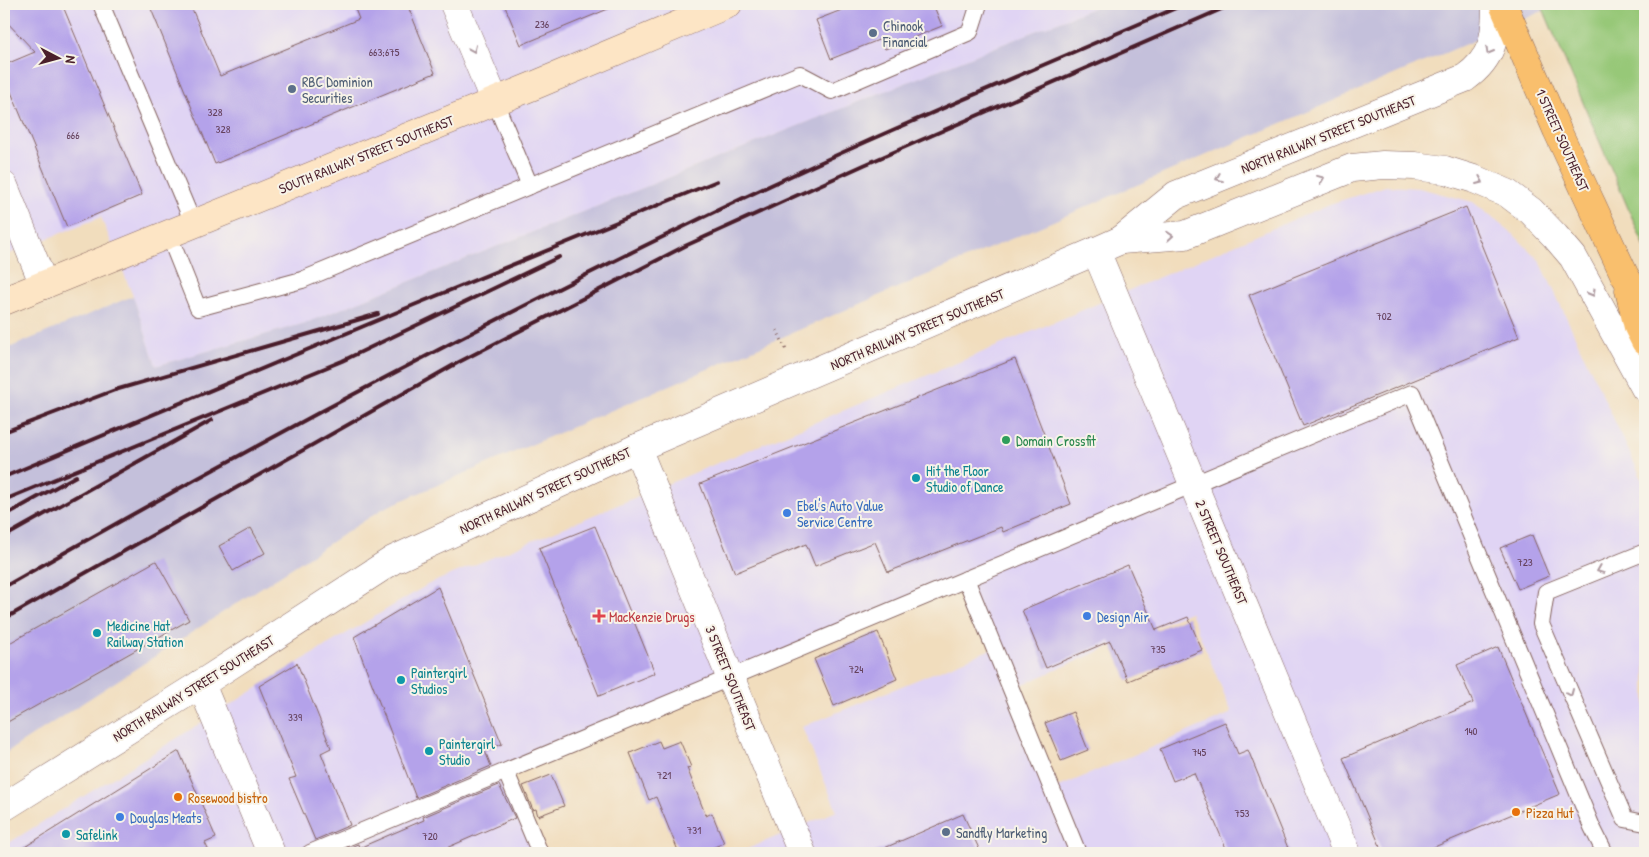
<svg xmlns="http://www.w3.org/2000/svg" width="1649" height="857" font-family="'Patrick Hand',sans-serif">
	<rect width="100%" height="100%" fill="#f7f3e8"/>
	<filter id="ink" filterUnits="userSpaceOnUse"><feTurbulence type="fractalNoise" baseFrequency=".02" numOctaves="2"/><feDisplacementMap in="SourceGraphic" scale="10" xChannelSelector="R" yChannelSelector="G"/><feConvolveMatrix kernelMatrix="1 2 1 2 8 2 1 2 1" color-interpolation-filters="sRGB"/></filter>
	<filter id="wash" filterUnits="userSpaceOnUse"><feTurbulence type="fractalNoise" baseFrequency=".0096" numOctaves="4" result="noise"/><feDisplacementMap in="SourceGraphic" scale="20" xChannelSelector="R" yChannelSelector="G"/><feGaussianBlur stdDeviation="1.12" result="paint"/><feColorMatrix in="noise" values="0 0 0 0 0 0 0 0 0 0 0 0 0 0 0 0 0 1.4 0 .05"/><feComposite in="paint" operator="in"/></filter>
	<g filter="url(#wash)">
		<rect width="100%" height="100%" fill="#f1ddbd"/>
		<g fill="#e0d4f4" fill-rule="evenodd">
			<path d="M4,4H1103L306,323L156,366L133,296L101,217L4,256Z"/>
			<path d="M1386,186L1419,188L1473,202L1516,237L1540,261L1645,486V853H738L837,811L802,727L994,648L967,581L506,771L538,850L529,853H4V846L294,665L429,584L1069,316L1330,204ZM1190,612L1232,713L1052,790L1012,689Z"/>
		</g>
		<path fill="#c4c0db" d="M1103,4H1559L384,508L4,754V350L133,296L156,366L306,323Z"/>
		<path fill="#97c878" stroke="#707452" d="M1541,4H1645V248Z"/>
		<g id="blocks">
			<g fill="#b4a2ea">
				<path d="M4,4H62L142,195L67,227L4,75V65L35,52L4,19Z"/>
				<path d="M149,4H190L220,76L359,19L353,4H407L435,73L215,164Z"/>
				<path d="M504,4H620L521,45Z"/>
				<path d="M857,4H933L942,26L885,49L881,39L831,59L816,20Z"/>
				<path d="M1466,207L1519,337L1303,426L1249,295Z"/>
				<path d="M1015,359L1071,504L1003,532L1001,527L888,572L875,542L815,566L806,544L735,573L700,484Z"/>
				<path d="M595,526L655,673L599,696L539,548Z"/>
				<path d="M251,528L265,553L233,571L219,546Z"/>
				<path d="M1532,535L1549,576L1518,589L1500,548Z"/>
				<path d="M156,561L189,620L4,724V646Z"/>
				<path d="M1128,565L1156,630L1188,617L1202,650L1128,681L1110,641L1046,668L1022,610Z"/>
				<path d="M438,587L502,744L485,751L491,766L416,798L354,637Z"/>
				<path d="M878,632L897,679L834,706L814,659Z"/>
				<path d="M1498,647L1560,794L1420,853H1383L1343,758L1473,703L1457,665Z"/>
				<path d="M297,663L331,748L321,753L350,825L315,840L289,779L296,777L259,686Z"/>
				<path d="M1073,712L1088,750L1061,761L1045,723Z"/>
				<path d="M1225,722L1238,754L1248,750L1290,853H1228L1194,773L1173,781L1160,749Z"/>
				<path d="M659,741L662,748L680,741L691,767L687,768L706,816L712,813L724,843L700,853H679L656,797L649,800L630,753Z"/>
				<path d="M179,751L216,838L205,843L210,853H15Z"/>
				<path d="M551,775L564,806L538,816L536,809L533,810L523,786Z"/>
				<path d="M499,785L515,818L435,853H335L358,844L359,848L424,820L423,817Z"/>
				<path d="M963,814L981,853H873Z"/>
			</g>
		</g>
	</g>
	<g filter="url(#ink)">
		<use href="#blocks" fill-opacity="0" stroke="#84625e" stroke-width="1"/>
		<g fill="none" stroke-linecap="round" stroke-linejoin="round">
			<defs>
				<g id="service">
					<path d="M101,4L193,223"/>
					<path d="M495,102L530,186"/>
					<path d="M168,233L198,308L302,280L800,74L832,91L970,32L979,4"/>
					<path d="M1645,552L1546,592L1541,624L1625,819L1645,823"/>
					<path d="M966,579L1078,853"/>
					<path d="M506,772L540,853"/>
					<path d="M310,853L1412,393L1592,827L1605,853"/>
				</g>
				<g id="minor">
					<path d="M4,186L44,285"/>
					<path d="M1096,251L1347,853"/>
					<path d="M637,448L802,853"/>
					<path d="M201,684L271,853"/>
				</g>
				<g id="tertiary">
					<path d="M454,4L495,102"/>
					<path d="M1121,240L1185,235L1352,168L1383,165L1415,166L1445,170L1474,179L1507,193L1531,211L1555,236L1573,257L1645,388"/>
					<path d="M4,807L201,684L393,560L637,448L1096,251L1121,240L1176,195L1465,78C1493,58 1496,37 1496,4"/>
				</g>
				<path id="secondary" d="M4,301L533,86L728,4"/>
				<g id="primary">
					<path d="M1503,4L1557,130L1625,276L1645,307"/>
					<path d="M1629,290L1638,327L1645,341"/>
				</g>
			</defs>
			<use href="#service" stroke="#84625e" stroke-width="18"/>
			<use href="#minor" stroke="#84625e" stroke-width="29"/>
			<use href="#tertiary" stroke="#84625e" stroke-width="29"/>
			<use href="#secondary" stroke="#84625e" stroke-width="29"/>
			<use href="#primary" stroke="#84625e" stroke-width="29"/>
			<path stroke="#84625e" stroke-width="3" stroke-dasharray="1 4" stroke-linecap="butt" d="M777,330L787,352"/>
			<use href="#service" stroke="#fff" stroke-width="16"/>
			<use href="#minor" stroke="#fff" stroke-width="28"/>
			<use href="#tertiary" stroke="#fff" stroke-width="28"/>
			<use href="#secondary" stroke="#fde5c5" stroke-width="28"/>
			<use href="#primary" stroke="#f9bf6d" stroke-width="28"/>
			<g stroke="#4a1f2b" stroke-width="4">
				<path d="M4,432L115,390L378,314"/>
				<path d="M4,477L414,305L717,181"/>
				<path d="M4,500L342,361L559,257"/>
				<path d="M4,516L76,476"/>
				<path d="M4,537L212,420"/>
				<path d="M4,587C224,461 449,341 677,230C843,148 1015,78 1185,4"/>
				<path d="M4,619L459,362L685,246L864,165L1233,4"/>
			</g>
		</g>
		<defs><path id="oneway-chevron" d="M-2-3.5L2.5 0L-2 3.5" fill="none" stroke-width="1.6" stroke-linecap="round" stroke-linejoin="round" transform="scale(1.25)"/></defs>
		<g stroke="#ae9aa0">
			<use href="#oneway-chevron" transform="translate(473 49) rotate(67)"/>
			<use href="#oneway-chevron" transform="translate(1489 51) rotate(120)"/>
			<use href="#oneway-chevron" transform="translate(1219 178) rotate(158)"/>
			<use href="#oneway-chevron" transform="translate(1321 179) rotate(-22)"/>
			<use href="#oneway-chevron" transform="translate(1480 181) rotate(23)"/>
			<use href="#oneway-chevron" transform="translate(1170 236) rotate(-5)"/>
			<use href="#oneway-chevron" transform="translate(1592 293) rotate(60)"/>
			<use href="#oneway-chevron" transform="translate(1600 570) rotate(158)"/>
			<use href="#oneway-chevron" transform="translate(1570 693) rotate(67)"/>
		</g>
	</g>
	<g fill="#5c6f8a" stroke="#f7f3e8" stroke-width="2">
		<circle cx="873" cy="33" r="5"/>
		<circle cx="292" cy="89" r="5"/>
		<circle cx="946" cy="832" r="5"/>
	</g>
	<circle fill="#2e9e5b" stroke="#f7f3e8" stroke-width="2" cx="1006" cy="440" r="5"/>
	<g fill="#0f9aa8" stroke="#f7f3e8" stroke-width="2">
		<circle cx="916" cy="478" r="5"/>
		<circle cx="97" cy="633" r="5"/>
		<circle cx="401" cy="680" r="5"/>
		<circle cx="429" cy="751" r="5"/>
		<circle cx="66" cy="834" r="5"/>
	</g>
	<g fill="#3f7fe0" stroke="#f7f3e8" stroke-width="2">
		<circle cx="787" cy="513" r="5"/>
		<circle cx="1087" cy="616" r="5"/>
		<circle cx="120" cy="817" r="5"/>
	</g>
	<path fill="#e0444e" stroke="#f7f3e8" stroke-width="2" d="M596.5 608.5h5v5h5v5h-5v5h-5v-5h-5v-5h5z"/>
	<g fill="#e8710a" stroke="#f7f3e8" stroke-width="2">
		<circle cx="178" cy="797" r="5"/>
		<circle cx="1516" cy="812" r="5"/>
	</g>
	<g text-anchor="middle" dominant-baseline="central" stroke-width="4" stroke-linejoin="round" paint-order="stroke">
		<g font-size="11" fill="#64405b">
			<text x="542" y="24">236</text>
			<text x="384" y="52">663;675</text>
			<text x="215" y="112">328</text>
			<text x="223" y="129">328</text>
			<text x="73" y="135">666</text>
			<text x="1384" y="316">702</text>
			<text x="1525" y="562">723</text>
			<text x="1158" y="649">735</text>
			<text x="856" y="669">724</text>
			<text x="295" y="717">339</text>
			<text x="1471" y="731">140</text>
			<text x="1199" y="752">745</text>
			<text x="664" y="775">721</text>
			<text x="1242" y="813">753</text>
			<text x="694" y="830">731</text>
			<text x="430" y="836">720</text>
		</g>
		<g font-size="14" fill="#4e5e75" stroke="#f7f3e8" text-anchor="start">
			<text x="883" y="25">Chinook<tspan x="883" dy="16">Financial</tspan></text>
			<text x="302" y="81">RBC Dominion<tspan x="302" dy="16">Securities</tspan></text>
			<text x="956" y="832">Sandfly Marketing</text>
		</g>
		<g font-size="14" fill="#4a1f2b" stroke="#f7f3e8">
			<text transform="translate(1328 134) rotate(-22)">NORTH RAILWAY STREET SOUTHEAST</text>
			<text transform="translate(1563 140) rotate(66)">1 STREET SOUTHEAST</text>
			<text transform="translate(366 154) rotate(-22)">SOUTH RAILWAY STREET SOUTHEAST</text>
			<text transform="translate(917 329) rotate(-23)">NORTH RAILWAY STREET SOUTHEAST</text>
			<text transform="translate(545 490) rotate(-25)">NORTH RAILWAY STREET SOUTHEAST</text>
			<text transform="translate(1222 552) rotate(67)">2 STREET SOUTHEAST</text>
			<text transform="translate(731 678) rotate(68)">3 STREET SOUTHEAST</text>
			<text transform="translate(193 688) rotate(-32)">NORTH RAILWAY STREET SOUTHEAST</text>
		</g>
		<g font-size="14" fill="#27864d" stroke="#f7f3e8" text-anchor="start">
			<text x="1016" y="440">Domain Crossfit</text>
		</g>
		<g font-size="14" fill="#0d838f" stroke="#f7f3e8" text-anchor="start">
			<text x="926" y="470">Hit the Floor<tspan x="926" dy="16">Studio of Dance</tspan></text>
			<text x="107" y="625">Medicine Hat<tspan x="107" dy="16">Railway Station</tspan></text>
			<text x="411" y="672">Paintergirl<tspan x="411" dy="16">Studios</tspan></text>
			<text x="439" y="743">Paintergirl<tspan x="439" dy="16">Studio</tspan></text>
			<text x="76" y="834">Safelink</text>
		</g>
		<g font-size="14" fill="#366cbe" stroke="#f7f3e8" text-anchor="start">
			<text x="797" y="505">Ebel's Auto Value<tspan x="797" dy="16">Service Centre</tspan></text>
			<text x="1097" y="616">Design Air</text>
			<text x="130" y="817">Douglas Meats</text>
		</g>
		<g font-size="14" fill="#be3a42" stroke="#f7f3e8" text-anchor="start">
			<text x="609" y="616">MacKenzie Drugs</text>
		</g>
		<g font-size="14" fill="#c56008" stroke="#f7f3e8" text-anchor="start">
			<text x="188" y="797">Rosewood bistro</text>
			<text x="1526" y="812">Pizza Hut</text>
		</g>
	</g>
	<rect width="1649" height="857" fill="none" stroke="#f7f3e8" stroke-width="20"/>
	<g transform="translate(58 58) rotate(96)" stroke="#f7f3e8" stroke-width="4" paint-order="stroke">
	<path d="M0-4L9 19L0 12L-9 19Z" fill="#4a1f2b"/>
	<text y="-8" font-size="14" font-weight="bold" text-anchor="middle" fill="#4a1f2b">N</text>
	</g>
</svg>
